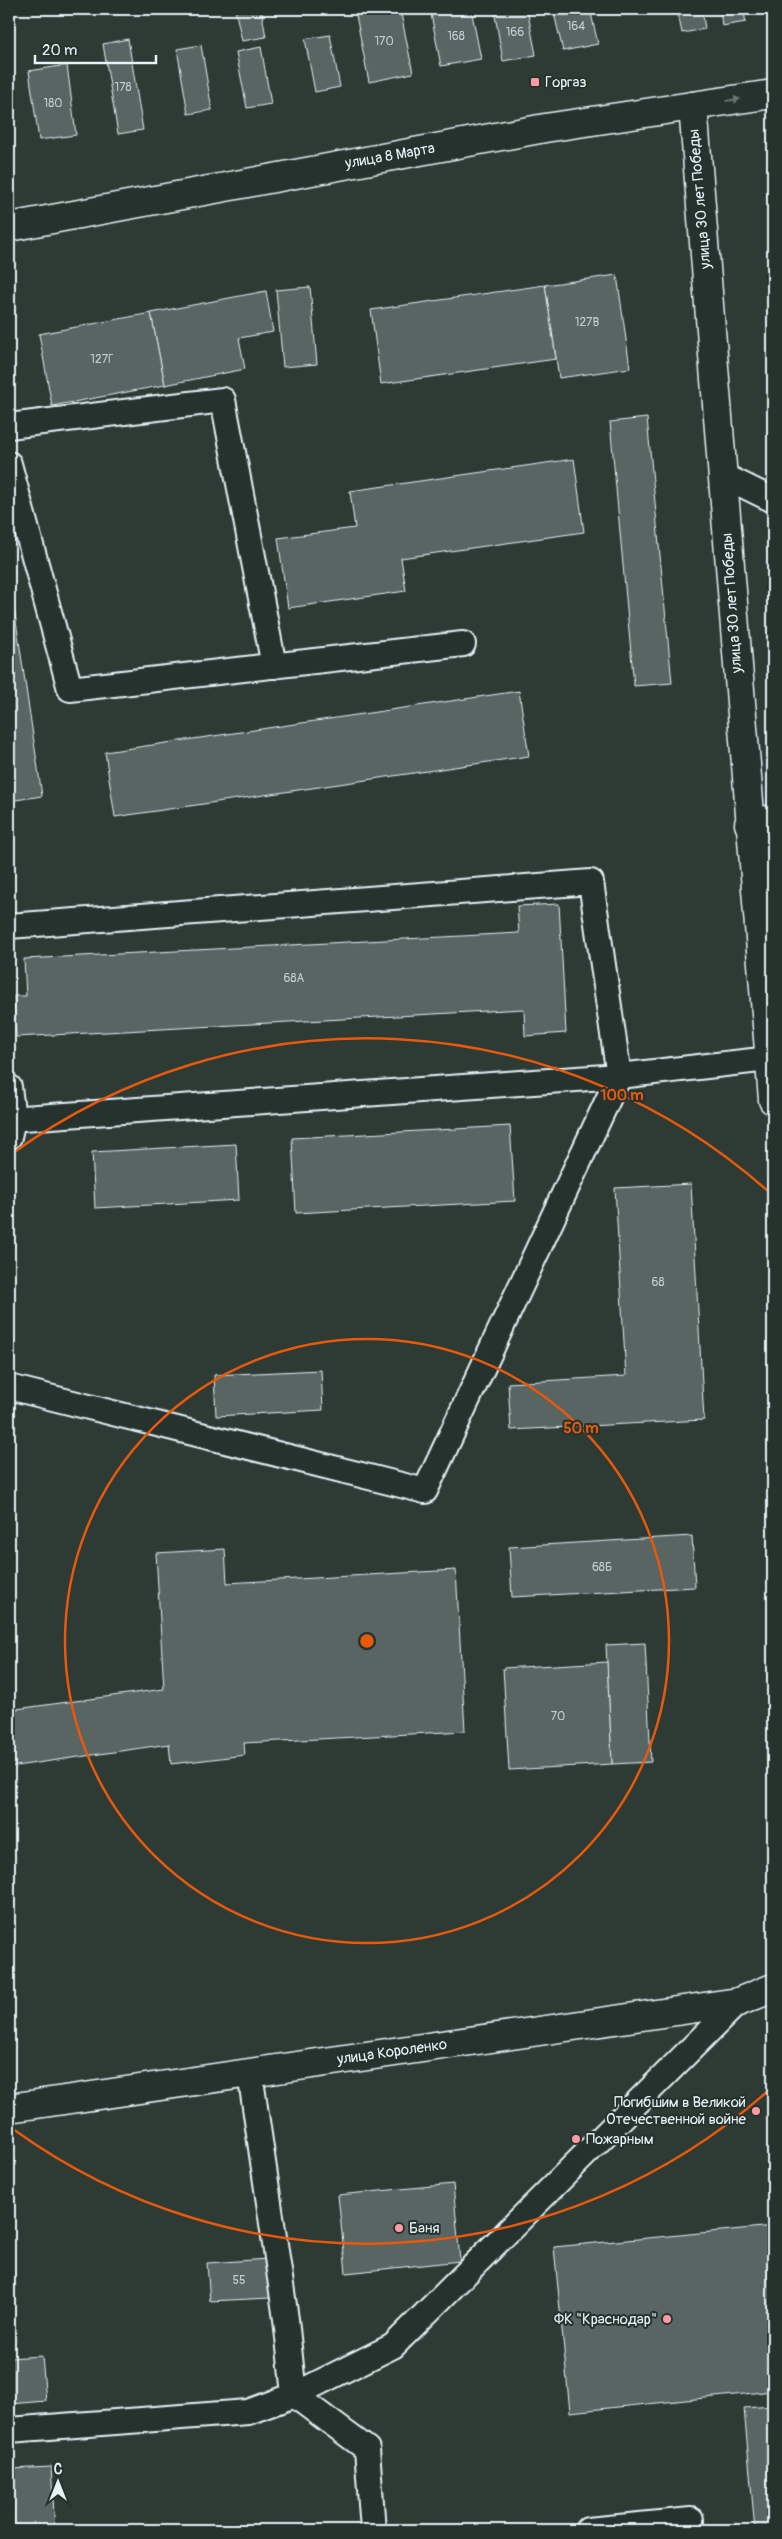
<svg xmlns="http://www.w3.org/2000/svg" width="782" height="2539" font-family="Pangolin,sans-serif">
	<rect width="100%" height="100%" fill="#2e3b35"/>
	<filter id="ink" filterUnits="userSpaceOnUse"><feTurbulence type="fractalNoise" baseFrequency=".02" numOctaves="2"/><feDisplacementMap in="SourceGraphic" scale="10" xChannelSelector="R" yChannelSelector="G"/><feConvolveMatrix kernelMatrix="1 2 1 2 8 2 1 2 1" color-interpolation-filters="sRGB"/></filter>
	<g filter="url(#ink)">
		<g fill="#596563" stroke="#e8f1f8">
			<path d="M235,9H261L266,37L242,41Z"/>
			<path d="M360,9H400L413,73L369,82L355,10Z"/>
			<path d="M456,9H471L481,59L441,66L431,14Z"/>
			<path d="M494,9H527L536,55L503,61Z"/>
			<path d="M553,9H590L598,44L563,51Z"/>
			<path d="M677,9H702L705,29L682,33Z"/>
			<path d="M720,9H743L746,22L722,26Z"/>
			<path d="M330,35L340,87L315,92L305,39Z"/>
			<path d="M128,39L143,130L118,134L103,44Z"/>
			<path d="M201,45L212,110L188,114L177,49Z"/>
			<path d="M261,47L271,104L247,108L236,52Z"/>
			<path d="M67,65L76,135L39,140L29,71Z"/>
			<path d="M9,100L14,129L9,130Z"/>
			<path d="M617,275L630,368L559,378L545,285Z"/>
			<path d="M545,285L556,359L381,384L371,310Z"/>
			<path d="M310,287L317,364L283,367L276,290Z"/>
			<path d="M266,291L273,332L239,338L245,369L165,385L151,313Z"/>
			<path d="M151,313L165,385L52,406L39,334Z"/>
			<path d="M647,418L672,683L634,686L610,422Z"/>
			<path d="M574,459L584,532L401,558L406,591L288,608L278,538L355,528L350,491Z"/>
			<path d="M9,574L42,796L9,801Z"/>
			<path d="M519,691L529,756L115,817L105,752Z"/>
			<path d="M559,904L566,1033L525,1036L524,1009L16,1037L14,996H26L24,959L519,933L517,906Z"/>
			<path d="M510,1126L515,1201L296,1213L292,1138Z"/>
			<path d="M236,1144L239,1200L95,1208L92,1152Z"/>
			<path d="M691,1184L704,1420L511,1430L508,1383L626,1376L615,1188Z"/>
			<path d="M321,1370L323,1410L216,1416L214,1375Z"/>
			<path d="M692,1536L695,1587L512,1597L509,1547Z"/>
			<path d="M225,1549L227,1583L456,1570L465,1731L244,1743L245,1755L171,1764L169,1744L9,1767V1710L164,1689L156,1553Z"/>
			<path d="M645,1643L651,1762L612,1764L606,1645Z"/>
			<path d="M607,1662L612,1764L509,1770L503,1668Z"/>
			<path d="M453,2184L460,2261L346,2273L338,2195Z"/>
			<path d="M773,2226V2391L570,2412L554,2247Z"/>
			<path d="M268,2259L270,2298L210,2301L207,2263Z"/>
			<path d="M42,2356L46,2401L9,2404V2358Z"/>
			<path d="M773,2406V2528L755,2530L744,2408Z"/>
			<path d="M51,2467L55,2530H14L11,2469Z"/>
		</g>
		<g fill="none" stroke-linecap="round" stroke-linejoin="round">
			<defs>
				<g id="lane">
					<path d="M9,426L223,400L274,666"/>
					<path d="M9,464L70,689L463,644"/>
					<path d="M722,475L773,500"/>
					<path d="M9,926L591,882L619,1076L425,1491L9,1387"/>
					<path d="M9,1087L13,1119L9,1137"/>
					<path d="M9,1119L619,1076L770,1059"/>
					<path d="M250,2073L286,2319L294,2395L367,2449L373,2530"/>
					<path d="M9,2430L248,2412L294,2395L393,2346L738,2002"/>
					<path d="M588,2530L691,2520V2530"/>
				</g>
				<g id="street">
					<path d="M693,106L773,1100"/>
					<path d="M749,824L773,819"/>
					<path d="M9,2108L738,2002L773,1988"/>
				</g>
				<path id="secondary" d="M9,227L545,128L773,94"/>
			</defs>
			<use href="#lane" stroke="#e8f1f8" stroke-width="28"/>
			<use href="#street" stroke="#e8f1f8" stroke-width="31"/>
			<use href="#secondary" stroke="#e8f1f8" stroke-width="31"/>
			<use href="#lane" stroke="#26332d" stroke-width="24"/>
			<use href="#street" stroke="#26332d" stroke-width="28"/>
			<use href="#secondary" stroke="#26332d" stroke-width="28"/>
		</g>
		<defs><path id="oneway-solid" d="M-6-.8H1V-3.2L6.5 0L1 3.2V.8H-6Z" transform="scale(1.25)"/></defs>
		<use fill="#6a7674" href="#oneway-solid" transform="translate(733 100) rotate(-8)"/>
	</g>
	<g fill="none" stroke="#e8590c" stroke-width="2.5">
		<circle cx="367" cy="1641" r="302"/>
		<path d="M770 2089A603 603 0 0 1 13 2129M13 1153A603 603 0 0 1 770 1193"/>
	</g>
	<g fill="#ff9aa2" stroke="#26332d" stroke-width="2">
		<rect x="530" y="77" width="10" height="10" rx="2.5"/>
		<circle cx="756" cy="2111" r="5"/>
		<circle cx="576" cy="2139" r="5"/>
		<circle cx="399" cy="2228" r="5"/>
		<circle cx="667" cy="2319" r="5"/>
	</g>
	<g text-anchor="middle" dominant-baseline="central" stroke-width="4" stroke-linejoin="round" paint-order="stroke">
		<g font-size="12" fill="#c4ced3">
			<text x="576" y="26">164</text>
			<text x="515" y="32">166</text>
			<text x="456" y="36">168</text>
			<text x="384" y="41">170</text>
			<text x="123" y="87">178</text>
			<text x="53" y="103">180</text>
			<text x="587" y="322">127В</text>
			<text x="102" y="359">127Г</text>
			<text x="294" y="978">68А</text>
			<text x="658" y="1282">68</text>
			<text x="602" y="1567">68Б</text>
			<text x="558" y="1716">70</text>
			<text x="239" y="2280">55</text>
		</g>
		<g font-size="15" fill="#e8f1f8" stroke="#26332d" text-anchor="start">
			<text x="545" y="82">Горгаз</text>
			<text x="746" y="2102" text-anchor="end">Погибшим в Великой<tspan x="746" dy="17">Отечественной войне</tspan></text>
			<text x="586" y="2139">Пожарным</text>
			<text x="409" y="2228">Баня</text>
			<text x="657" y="2319" text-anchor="end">ФК "Краснодар"</text>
		</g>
		<g font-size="15" fill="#e8f1f8" stroke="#26332d">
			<text transform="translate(390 156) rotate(-10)">улица 8 Марта</text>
			<text transform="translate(700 199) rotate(-95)">улица 30 лет Победы</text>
			<text transform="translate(732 603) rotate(-94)">улица 30 лет Победы</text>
			<text transform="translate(392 2052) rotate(-8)">улица Короленко</text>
		</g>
	</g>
	<circle cx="367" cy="1641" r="8" fill="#e8590c" stroke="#26332d" stroke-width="2.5"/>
	<g font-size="15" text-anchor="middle" font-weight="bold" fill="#e8590c" stroke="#26332d" stroke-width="4" stroke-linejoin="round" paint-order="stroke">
		<text x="622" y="1100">100 m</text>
		<text x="581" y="1433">50 m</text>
	</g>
	<rect width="782" height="2539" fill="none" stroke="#26332d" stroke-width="30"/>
	<rect x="15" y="15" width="752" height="2509" fill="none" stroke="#e8f1f8" stroke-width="2" filter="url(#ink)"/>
	<g transform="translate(58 2482)" stroke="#26332d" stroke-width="4" paint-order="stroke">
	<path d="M0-4L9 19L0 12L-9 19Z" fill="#e8f1f8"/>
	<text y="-8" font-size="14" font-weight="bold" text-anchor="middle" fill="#e8f1f8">С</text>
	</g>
	<path d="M35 55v8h121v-8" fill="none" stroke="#e8f1f8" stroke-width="2.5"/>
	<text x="42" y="55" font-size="15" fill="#e8f1f8" stroke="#26332d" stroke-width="4" paint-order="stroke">20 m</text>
</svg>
